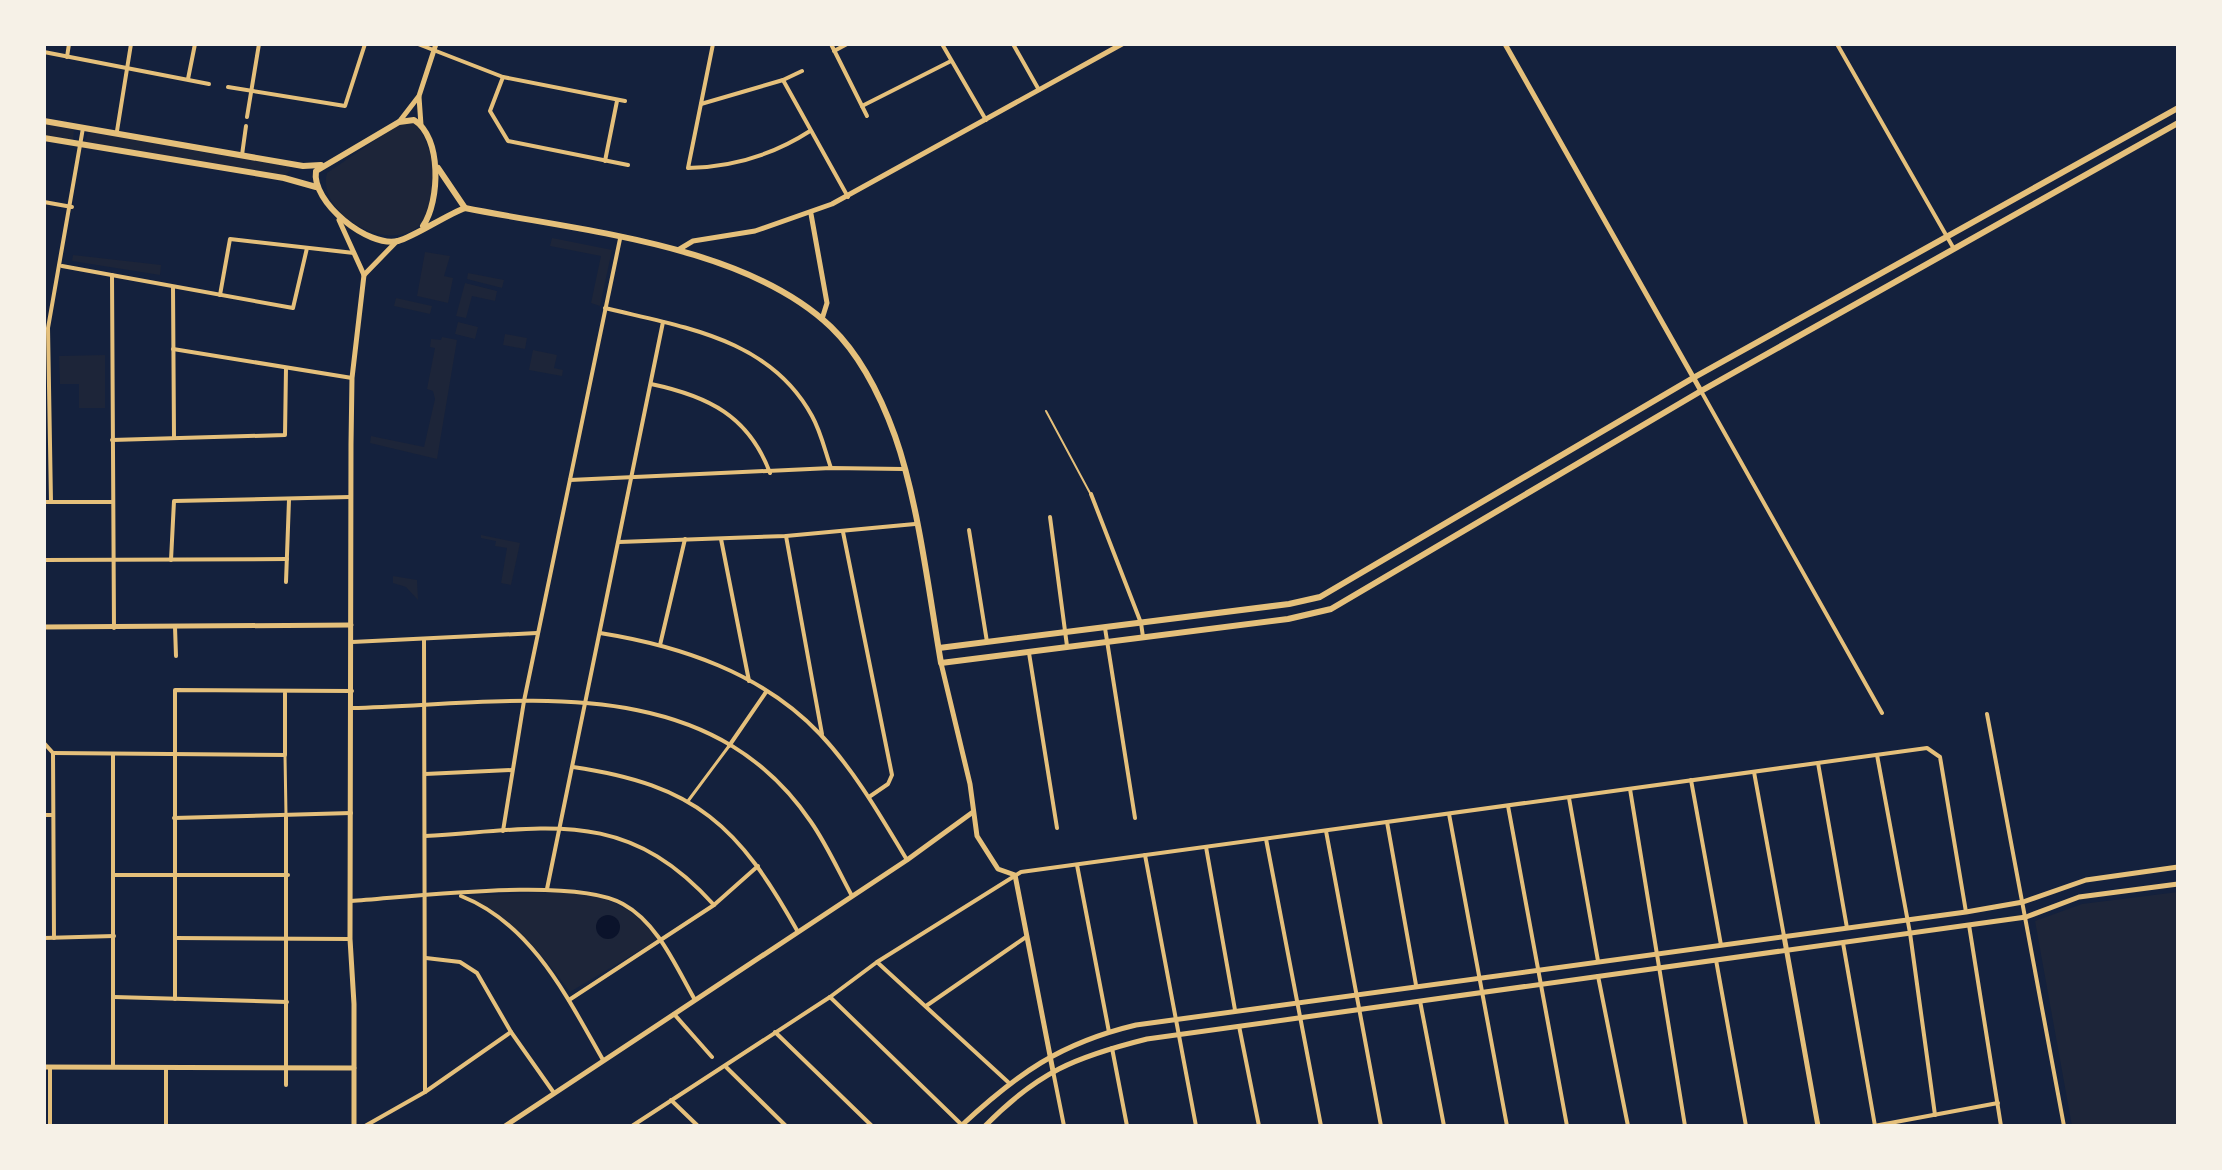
<svg xmlns="http://www.w3.org/2000/svg" width="2222" height="1170" font-family="Merriweather,serif">
	<rect width="100%" height="100%" fill="#14213d"/>
	<g fill="#1d2539">
		<path d="M415,122L420,126C424,139 432,154 433,167C447,284 312,227 327,173L399,124Z"/>
		<path d="M44,124L74,130L73,141L44,135Z"/>
		<path d="M88,132L287,165L291,170L284,176L85,142Z"/>
		<path d="M552,238L612,250L600,306L591,303L601,256L550,246Z"/>
		<path d="M425,252L450,256L444,276L453,278L448,303L417,296Z"/>
		<path d="M73,255L161,265L160,275L72,261Z"/>
		<path d="M468,273L504,280L502,288L467,279Z"/>
		<path d="M465,283L497,291L495,301L472,296L466,318L456,316Z"/>
		<path d="M396,298L432,306L430,314L394,306Z"/>
		<path d="M458,322L478,327L475,339L455,334Z"/>
		<path d="M505,334L527,338L525,349L503,345Z"/>
		<path d="M442,337L457,340L437,459L370,443L371,436L424,447L435,399L433,391L427,389L435,348L430,347L431,339L441,340Z"/>
		<path d="M533,350L557,355L554,368L563,370L562,376L529,370Z"/>
		<path d="M105,355V408H79V384H60L59,356Z"/>
		<path d="M481,535L520,543L511,585L501,583L507,548L495,546L496,541L481,538Z"/>
		<path d="M393,576L417,580L418,600L406,587L393,583Z"/>
		<path d="M577,891C617,901 632,908 659,939L570,992C540,952 512,915 465,896Z"/>
		<path d="M2178,892V1126H2072L2035,921L2082,904Z"/>
	</g>
	<circle fill="#0b132b" cx="608" cy="927" r="12"/>
	<g fill="none" stroke-linecap="round" stroke-linejoin="round">
		<path stroke="#e5c07b" stroke-width="2" d="M1046,411L1090,493"/>
		<g stroke="#e5c07b" stroke-width="3">
			<path d="M285,755L286,815"/>
			<path d="M688,801L729,746"/>
		</g>
		<g stroke="#e5c07b" stroke-width="4">
			<path d="M418,44L503,77L625,101"/>
			<path d="M713,44L688,168C731,167 773,155 810,131"/>
			<path d="M831,44L867,116"/>
			<path d="M942,44L986,120"/>
			<path d="M1013,44L1039,90"/>
			<path d="M1837,44L1954,249"/>
			<path d="M834,51L847,44"/>
			<path d="M44,52L209,84"/>
			<path d="M67,57L69,44"/>
			<path d="M503,77L490,111L508,141L628,165"/>
			<path d="M188,79L195,44"/>
			<path d="M783,80L848,197"/>
			<path d="M228,87L345,106L365,44"/>
			<path d="M701,104L783,80L802,71"/>
			<path d="M862,106L951,61"/>
			<path d="M247,117L259,44"/>
			<path d="M117,131L131,44"/>
			<path d="M242,155L246,126"/>
			<path d="M605,161L617,101"/>
			<path d="M44,202L72,207"/>
			<path d="M62,266L293,308L307,248"/>
			<path d="M112,275L114,628"/>
			<path d="M173,287L174,438"/>
			<path d="M220,295L230,239L354,253"/>
			<path d="M605,308C682,327 770,338 812,416C821,432 825,451 831,468"/>
			<path d="M173,349L352,378"/>
			<path d="M651,384C708,396 749,416 770,473"/>
			<path d="M1701,391L1882,713"/>
			<path d="M112,440L285,435L286,368"/>
			<path d="M570,480L831,468L903,469"/>
			<path d="M1091,494L1141,623L1143,637"/>
			<path d="M44,502H113"/>
			<path d="M51,502L48,328L83,128"/>
			<path d="M1050,517L1067,646"/>
			<path d="M969,530L987,642"/>
			<path d="M843,532L892,775L888,784L869,797"/>
			<path d="M786,536L822,734"/>
			<path d="M721,539L749,681"/>
			<path d="M619,542L786,536L915,524"/>
			<path d="M44,560L287,559"/>
			<path d="M171,560L174,501L350,497"/>
			<path d="M286,582L289,500"/>
			<path d="M175,627L176,656"/>
			<path d="M1105,628L1135,818"/>
			<path d="M600,633C681,646 762,673 820,734C855,771 881,817 907,860"/>
			<path d="M424,640L425,1092"/>
			<path d="M352,642L537,633"/>
			<path d="M660,645L685,539"/>
			<path d="M1029,653L1057,828"/>
			<path d="M352,708C513,704 704,665 811,822C827,845 839,872 852,896"/>
			<path d="M1987,714L2064,1126"/>
			<path d="M44,743L53,753L54,938"/>
			<path d="M729,746L766,692"/>
			<path d="M53,753L285,755V693"/>
			<path d="M113,754V1067"/>
			<path d="M1877,755L1910,933L1935,1115"/>
			<path d="M1818,763L1847,928"/>
			<path d="M573,767C696,785 739,826 798,932"/>
			<path d="M1754,772L1784,936"/>
			<path d="M425,774L512,770"/>
			<path d="M1691,780L1721,945"/>
			<path d="M1630,789L1685,1126"/>
			<path d="M1569,798L1598,961"/>
			<path d="M1508,806L1567,1126"/>
			<path d="M1449,814L1507,1126"/>
			<path d="M44,815H53"/>
			<path d="M286,817V1085"/>
			<path d="M174,818L351,813"/>
			<path d="M1387,822L1416,985"/>
			<path d="M503,831L524,701L620,239"/>
			<path d="M1326,831L1381,1126"/>
			<path d="M425,836C546,829 624,805 714,905"/>
			<path d="M1266,839L1321,1126"/>
			<path d="M1206,847L1235,1010"/>
			<path d="M1145,855L1196,1126"/>
			<path d="M1077,865L1109,1032"/>
			<path d="M113,875H288"/>
			<path d="M547,889L663,322"/>
			<path d="M461,896C532,924 567,997 603,1060"/>
			<path d="M351,901C412,897 575,876 623,904C658,923 676,967 695,1000"/>
			<path d="M1969,925L2001,1126"/>
			<path d="M44,938L114,936"/>
			<path d="M175,938L350,939"/>
			<path d="M1843,943L1875,1126"/>
			<path d="M426,958L460,962L477,973L511,1032L554,1093"/>
			<path d="M1716,960L1746,1126"/>
			<path d="M877,962L1008,1082"/>
			<path d="M1598,976L1628,1126"/>
			<path d="M114,997L287,1002"/>
			<path d="M830,997L963,1126"/>
			<path d="M175,999V690L352,691"/>
			<path d="M569,1000L714,905L758,866"/>
			<path d="M1420,1001L1444,1126"/>
			<path d="M926,1006L1026,937"/>
			<path d="M674,1014L712,1057"/>
			<path d="M1239,1026L1259,1126"/>
			<path d="M775,1032L872,1126"/>
			<path d="M1112,1048L1127,1126"/>
			<path d="M725,1066L786,1126"/>
			<path d="M50,1067V1126"/>
			<path d="M166,1067V1126"/>
			<path d="M1053,1071L1064,1126"/>
			<path d="M671,1100L698,1126"/>
			<path d="M365,1126L425,1092L511,1032"/>
			<path d="M632,1126L830,997L877,962L1021,872L1927,748L1940,757L1966,912"/>
			<path d="M1874,1126L1998,1103"/>
		</g>
		<g stroke="#e5c07b" stroke-width="5">
			<path d="M1505,44L1701,391"/>
			<path d="M419,97L421,125"/>
			<path d="M399,122L419,96L436,44"/>
			<path d="M811,214L827,303L822,319"/>
			<path d="M339,220L364,275L352,378L351,444L350,939L354,1004V1126"/>
			<path d="M678,250L693,241L755,231L832,204L1122,44"/>
			<path d="M364,275L397,241"/>
			<path d="M44,627L351,625"/>
			<path d="M941,663L970,784L977,836L998,869L1015,875L1053,1071"/>
			<path d="M1784,936L1818,1126"/>
			<path d="M44,1067L354,1068"/>
			<path d="M505,1126L907,860L973,812"/>
			<path d="M961,1126C1017,1074 1060,1043 1136,1025L1966,912L2023,902L2086,880L2178,867"/>
			<path d="M985,1126C1038,1072 1075,1057 1147,1039L2026,917L2079,897L2178,884"/>
		</g>
		<g stroke="#e5c07b" stroke-width="6">
			<path d="M44,121L303,166L321,165"/>
			<path d="M44,138L284,178L316,187"/>
			<path d="M438,168L465,208"/>
			<path d="M465,208C579,231 744,244 831,327C861,356 881,397 895,436C918,501 929,593 941,663L1288,619L1331,609L1701,391L2178,123"/>
			<path d="M423,226C440,201 442,137 414,120L399,122L316,171C311,202 368,248 398,241C414,237 446,215 465,208"/>
			<path d="M939,648L1289,604L1320,597L1693,378L2178,108"/>
		</g>
	</g>
	<rect width="2222" height="1170" fill="none" stroke="#f6f1e7" stroke-width="92"/>
</svg>
